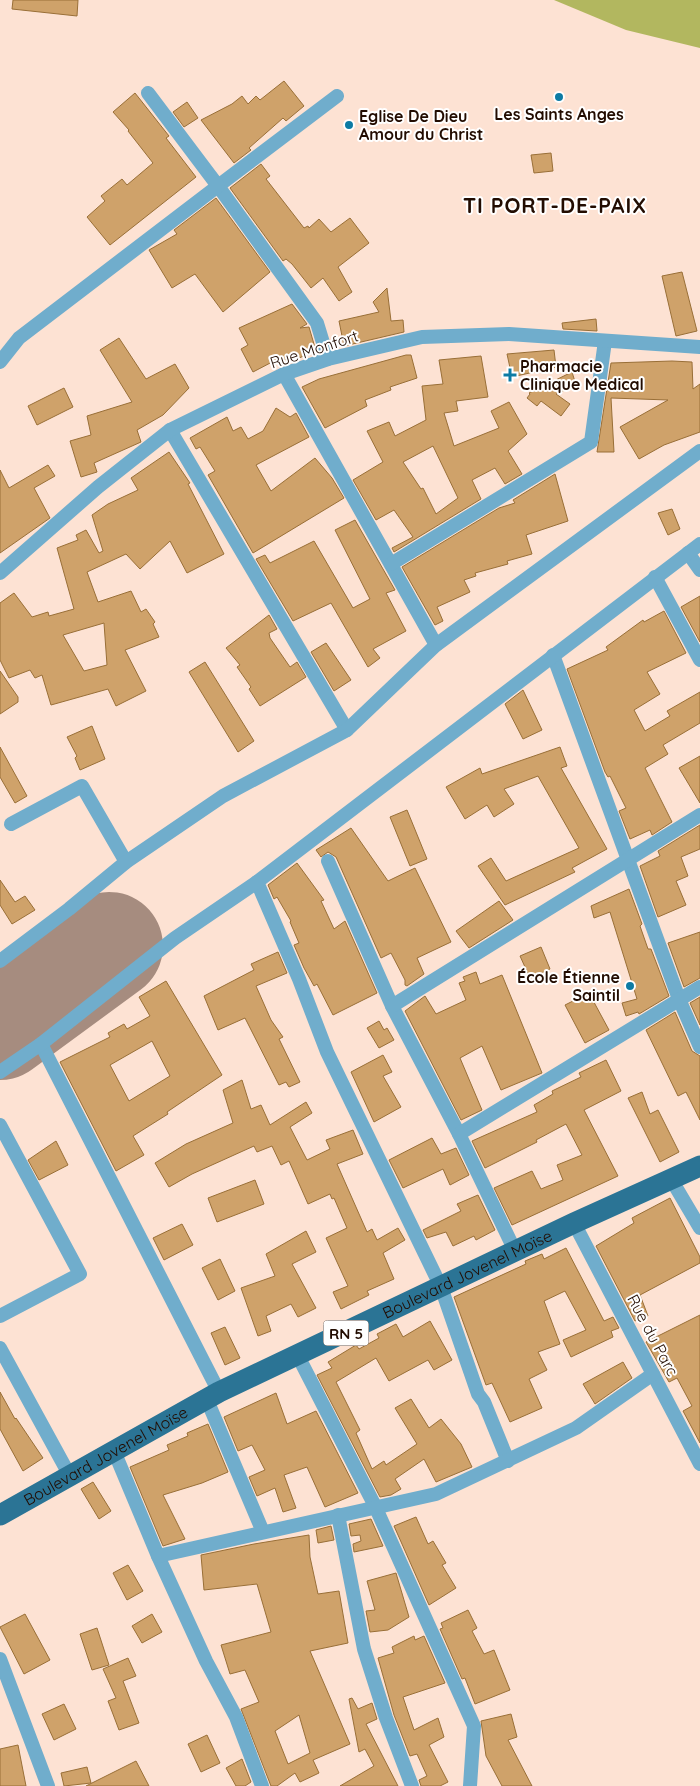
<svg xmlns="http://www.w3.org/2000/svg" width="700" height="1786" font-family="Quicksand,sans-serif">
	<rect width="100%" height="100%" fill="#fde2d3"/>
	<path fill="#b2b75f" d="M554,0H700V48L626,30Z"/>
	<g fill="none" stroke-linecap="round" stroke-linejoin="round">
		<path stroke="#a68c7f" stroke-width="108" d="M0,1026L109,946"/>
	</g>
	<g fill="#cfa26a" stroke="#996f37" fill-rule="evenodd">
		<path d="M13,0H78L77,16L12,9Z"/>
		<path d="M284,81L304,106L286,121L283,118L249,148L251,150L234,163L201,120L232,104L242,96L248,104L256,96L260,100Z"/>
		<path d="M135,93L169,136L166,138L196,177L110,245L87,217L105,201L101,196L122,179L127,185L153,163L128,131L129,130L113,112Z"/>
		<path d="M187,102L198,118L184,127L173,112Z"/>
		<path d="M551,153L553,171L534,173L531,155Z"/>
		<path d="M261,164L270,176L266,179L304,228L308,226L309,228L319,219L331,232L350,218L369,243L338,267L352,292L339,301L323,278L311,288L292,264L286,259L283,261L230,188Z"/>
		<path d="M216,198L270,272L223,312L195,274L172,288L149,250L177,234L174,230Z"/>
		<path d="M682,272L697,331L676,336L662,276Z"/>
		<path d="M387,288L391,321L403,320L404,332L344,346L339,321L379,312L373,302Z"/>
		<path d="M292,304L307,324L300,328L309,327L316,351L299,358L297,354L275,364L274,361L253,372L241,349L248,345L239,328Z"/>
		<path d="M596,319L597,331L563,329L562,323Z"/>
		<path d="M119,338L146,379L175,364L189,388L163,415L137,430L141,442L94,463L97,472L81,477L70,441L91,435L87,416L132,402L100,350Z"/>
		<path d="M554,350L556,367L512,377L507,354Z"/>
		<path d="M406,355H411L417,378L390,387L391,390L365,400L367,406L325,428L302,387L319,379Z"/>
		<path d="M481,356L488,397L456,401L458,411L444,413L454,446L499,428L491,411L509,402L527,434L508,451L522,474L505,484L495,468L472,480L481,499L394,552L392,548L413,537L394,510L376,520L353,480L383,462L367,431L389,422L395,436L426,420L422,386L443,384L439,360ZM433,446L458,498L436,514L423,488L421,489L403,462Z"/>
		<path d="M672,361L692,362L693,389L700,384V432L664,445L639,459L620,427L668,400L611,398L614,452H597L611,363Z"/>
		<path d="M572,372L576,385L556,394L570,404L561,416L541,401L537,406L527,398L530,394L529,393Z"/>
		<path d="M64,388L73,407L37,425L28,406Z"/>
		<path d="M276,408L290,417L296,413L309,437L256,465L271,491L315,458L332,478L344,498L253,553L208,475L215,471L200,447L196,449L190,438L227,417L233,431L241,427L248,439L263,431Z"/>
		<path d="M169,452L190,483L188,484L224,554L187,573L170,541L140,569L126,554L87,572L98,602L131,591L141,612L146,609L155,622L153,624L159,637L125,650L146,691L116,706L108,689L51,705L42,675L35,678L30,670L9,678L0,660V603L14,593L32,617L48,612L49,616L74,609L57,548L78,540L76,535L86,530L99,553L103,551L92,515L108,504L138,490L131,478ZM104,623L107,665L84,671L63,635Z"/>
		<path d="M48,465L55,476L34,488L50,518L0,553V470L9,488Z"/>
		<path d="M555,474L568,521L526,535L532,554L507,561L508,564L475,573L476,576L464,580L470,592L437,607L443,621L435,625L402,567L499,508L515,503L513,500Z"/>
		<path d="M672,509L680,529L668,535L658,513Z"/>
		<path d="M355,520L395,590L386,593L406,631L373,649L380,658L368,667L331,603L293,621L256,559L265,555L270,563L314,541L353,608L370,599L335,530Z"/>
		<path d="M700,596V642L681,607Z"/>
		<path d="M664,611L686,653L647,672L660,694L634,710L645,731L670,716L667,711L700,692V723L663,745L668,754L645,768L672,822L652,835L650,830L630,839L619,811L626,808L610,776L608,777L605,772L567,669L608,650L606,647L643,620L644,622Z"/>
		<path d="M269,615L277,629L269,633L270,638L290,667L297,662L306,677L260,706L249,689L251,687L237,667L240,665L226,648Z"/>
		<path d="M326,643L351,680L334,691L311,652Z"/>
		<path d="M205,662L254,741L238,752L189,672Z"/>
		<path d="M0,671L18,697V702L0,714Z"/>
		<path d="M523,690L542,730L523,739L505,704Z"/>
		<path d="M92,726L105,759L80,770L75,758L77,756L67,737Z"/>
		<path d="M0,747L27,796L15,803L0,777Z"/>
		<path d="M560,747L567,766L561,768L607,849L572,868L575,872L505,905L478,866L491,858L506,881L579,848L538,776L504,789L514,804L494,817L487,805L465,819L446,787L480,768L482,774Z"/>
		<path d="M700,756V803L679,768Z"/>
		<path d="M407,810L427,859L410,866L390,817Z"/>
		<path d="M700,825V849L681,857L688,876L676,881L686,905L658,917L640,866L660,856L658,851Z"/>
		<path d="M351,828L388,881L415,868L451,942L417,958L424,974L407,986L405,985V980L391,953L381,958L336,857L328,852L321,857L316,850Z"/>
		<path d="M297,863L324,900L321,901L334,929L345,921L377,993L333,1015L317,984L314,986L304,968L294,945L299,943L290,922L291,921L277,897L274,899L268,885Z"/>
		<path d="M0,880L15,902L25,896L35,910L12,924L0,905Z"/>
		<path d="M629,889L642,924L640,926L648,949H651L669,996L639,1014L638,1012L626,1016L622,1003L637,999L610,912L594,918L591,906Z"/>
		<path d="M499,901L513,920L469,948L456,931Z"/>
		<path d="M700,932V978L684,987L668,943Z"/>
		<path d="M541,947L550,969L530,978L520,956Z"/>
		<path d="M278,952L287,973L256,986L271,1020L283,1037L279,1039L300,1082L289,1087L286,1082L279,1085L245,1018L218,1030L204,996L254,970L251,964Z"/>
		<path d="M476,972L480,984L502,975L542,1073L501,1090L482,1046L460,1058L482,1110L461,1120L405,1011L425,996L436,1014L466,1000L459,983L465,981L463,977Z"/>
		<path d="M166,981L222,1075L167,1112L168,1114L133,1136L144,1155L116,1171L60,1062L110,1037L108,1033L124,1024L127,1029L150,1016L139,997ZM152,1041L170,1076L129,1101L110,1065Z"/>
		<path d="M589,993L609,1030L585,1043L565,1005Z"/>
		<path d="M700,997V1025L690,1003Z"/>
		<path d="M675,1012L692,1051L700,1056V1120L686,1092L678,1096L646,1030Z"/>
		<path d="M379,1021L384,1030L387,1028L394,1040L379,1048L367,1028Z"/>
		<path d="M383,1055L392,1072L383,1076L401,1107L374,1122L351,1072Z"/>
		<path d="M606,1060L621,1091L584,1110L618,1176L512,1225L494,1188L532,1171L541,1189L563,1180L557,1165L582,1155L566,1124L536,1140L537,1142L485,1168L472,1141L537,1112L534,1105L553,1094L552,1091L581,1077L579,1073Z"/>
		<path d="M242,1080L251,1109L261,1105L270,1125L306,1102L312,1113L290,1127L307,1160L330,1149L326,1140L353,1130L363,1154L337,1164L367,1232L372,1229L377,1240L398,1228L405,1240L383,1253L394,1279L367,1291L369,1295L341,1309L333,1292L348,1286L326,1238L347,1228L334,1198L332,1199L330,1194L308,1204L289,1161L281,1165L272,1146L257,1152L254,1146L192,1174L169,1187L155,1163L186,1144L233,1123L223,1090Z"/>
		<path d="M642,1092L650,1114L658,1110L679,1152L660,1162L628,1098Z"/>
		<path d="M432,1138L441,1154L456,1148L469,1175L450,1185L443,1169L403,1188L389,1160Z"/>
		<path d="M56,1141L68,1165L39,1180L28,1160Z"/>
		<path d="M255,1180L264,1204L217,1222L208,1198Z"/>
		<path d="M478,1195L495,1230L476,1240L474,1236L453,1246L446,1232L427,1238L423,1230L461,1211L457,1204Z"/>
		<path d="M670,1198L700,1257V1263L640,1295L648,1316L635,1321L596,1246L634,1223L632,1218Z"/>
		<path d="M182,1224L193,1245L164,1260L153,1238Z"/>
		<path d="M306,1231L316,1252L292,1264L316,1308L298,1317L291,1304L266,1316L271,1331L258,1336L241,1288L275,1276L266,1254Z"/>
		<path d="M566,1248L604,1321L613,1317L619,1328L611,1331L613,1337L571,1357L563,1340L586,1330L565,1291L544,1301L560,1344L538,1352L547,1370L529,1379L542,1408L510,1422L492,1383L486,1385L454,1297L526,1264L525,1261L542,1254L544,1259Z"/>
		<path d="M220,1259L235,1291L218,1300L202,1268Z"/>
		<path d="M700,1315V1443L683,1411L692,1406L677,1378L669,1382L646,1342Z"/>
		<path d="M430,1321L452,1360L434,1370L428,1360L389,1381L376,1358L336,1382L360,1430L356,1433L372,1469L384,1461L386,1465L417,1444L395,1408L411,1399L429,1428L441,1419L461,1444L472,1467L436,1482L424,1459L395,1479L401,1489L391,1495L380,1497L317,1375L332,1368L328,1362L356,1345L359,1349L379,1338L377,1334L396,1324L403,1337Z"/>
		<path d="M225,1327L240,1358L225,1365L211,1333Z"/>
		<path d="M623,1362L632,1378L595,1404L583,1384Z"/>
		<path d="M0,1392L15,1419L16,1418L43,1458L23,1471L0,1429Z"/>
		<path d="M276,1393L287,1424L316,1411L358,1493L325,1507L307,1467L284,1475L296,1508L283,1512L275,1488L257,1496L249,1477L265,1470L252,1445L238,1451L224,1417Z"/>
		<path d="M208,1424L228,1472L202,1483L163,1495L185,1539L163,1546L130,1467L169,1450L167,1445L188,1436L187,1433Z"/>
		<path d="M93,1482L111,1511L99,1519L81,1489Z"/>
		<path d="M416,1517L428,1544L433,1541L446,1563L442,1565L456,1588L429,1605L394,1526Z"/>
		<path d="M371,1519L383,1546L354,1552L353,1544L361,1541L360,1535L351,1536L349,1524Z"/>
		<path d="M331,1526L334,1540L318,1543L316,1530Z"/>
		<path d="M309,1535L310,1557L318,1594L339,1591L348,1643L310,1651L350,1744L313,1760L319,1773L300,1782L295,1773L277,1786H271L241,1709L259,1702L245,1670L230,1674L221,1645L271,1632L257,1584L204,1590L201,1555L254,1544ZM299,1715L310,1753L288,1764L275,1731Z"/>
		<path d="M128,1565L143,1591L127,1600L113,1573Z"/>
		<path d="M396,1573L409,1617L388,1630L370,1632L366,1611L375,1610L367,1581Z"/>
		<path d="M468,1610L477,1628L472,1631L484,1654L494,1650L510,1690L475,1704L465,1678L462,1679L440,1629L443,1628L441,1623Z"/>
		<path d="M25,1614L50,1660L24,1674L0,1627Z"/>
		<path d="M152,1614L162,1632L142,1643L132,1626Z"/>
		<path d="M97,1628L109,1665L92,1670L80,1634Z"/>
		<path d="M414,1636L415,1640L424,1636L445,1683L403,1697L414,1730L438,1718L444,1737L429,1745L448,1782L440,1786H421L419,1780L427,1776L417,1754L410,1756L394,1715L378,1658L394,1653L392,1647Z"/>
		<path d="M128,1658L136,1676L123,1681L139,1723L119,1730L108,1701L116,1698L103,1669Z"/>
		<path d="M352,1698L358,1709L372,1703L377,1719L366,1724L398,1786H340L374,1766L365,1749L359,1752L349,1699Z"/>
		<path d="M64,1704L76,1729L54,1740L42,1714Z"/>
		<path d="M511,1714L517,1737L508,1740L532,1786H502L486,1756L481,1721Z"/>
		<path d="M207,1735L220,1763L201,1772L188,1744Z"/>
		<path d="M18,1745L26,1786H0V1749Z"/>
		<path d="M242,1759L251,1782L245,1786H236L226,1768Z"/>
		<path d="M136,1761L149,1786H86Z"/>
		<path d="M87,1767L91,1783L64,1786L61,1773Z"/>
	</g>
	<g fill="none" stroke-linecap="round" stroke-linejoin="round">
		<g stroke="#70adcc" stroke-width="14">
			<path d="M328,359L317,323L218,186L337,96"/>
			<path d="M0,362L19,338L218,186L148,93"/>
			<path d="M284,374L436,645"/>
			<path d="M170,430L347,730"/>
			<path d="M688,553L700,570"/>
			<path d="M391,564L591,442L605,341"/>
			<path d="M0,573L98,487L170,430L284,374L328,359L422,337L509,334L700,347"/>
			<path d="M655,577L700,660"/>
			<path d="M553,655L679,999L700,1047"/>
			<path d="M11,824L82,786L126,862"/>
			<path d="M328,861L392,1006L459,1134L515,1251"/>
			<path d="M257,882L299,979L327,1052L441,1287L478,1394L484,1402L508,1461"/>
			<path d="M0,961L69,909L126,862L223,796L347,730L436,645L700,451"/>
			<path d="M392,1006L700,815"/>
			<path d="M41,1044L219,1392"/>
			<path d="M0,1072L41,1044L175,938L257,882L700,544"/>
			<path d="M0,1125L80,1274L0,1316"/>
			<path d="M459,1134L700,987"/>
			<path d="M671,1179L700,1228"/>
			<path d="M574,1223L700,1464"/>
			<path d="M0,1348L70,1476"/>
			<path d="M298,1356L375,1506L474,1726L470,1786"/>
			<path d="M207,1400L263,1532"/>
			<path d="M114,1451L158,1556L206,1661L236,1717L262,1786"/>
			<path d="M338,1515L364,1649L386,1718L412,1786"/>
			<path d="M158,1556L436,1494L576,1428L653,1374"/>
			<path d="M0,1659L48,1786"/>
		</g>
		<path stroke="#2b7495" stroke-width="21" id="s1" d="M0,1515L219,1392L574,1223L700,1166"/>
	</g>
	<g fill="#0d7ba4" stroke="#fff" stroke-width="2">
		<circle cx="559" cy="97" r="5"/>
		<circle cx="349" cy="125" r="5"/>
		<path d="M507.5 367.5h5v5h5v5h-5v5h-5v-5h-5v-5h5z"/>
		<circle cx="630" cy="986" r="5"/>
	</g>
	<g text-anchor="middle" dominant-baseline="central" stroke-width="4" stroke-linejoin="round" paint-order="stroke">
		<rect fill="#fff" stroke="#64554d" stroke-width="1" x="323.5" y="1320.5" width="45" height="25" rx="4"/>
		<g font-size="15" font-weight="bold" fill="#220c01">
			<text x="346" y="1333">RN 5</text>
		</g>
		<g font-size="16" font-weight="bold" fill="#220c01" stroke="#fff" text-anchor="start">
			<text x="559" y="114" text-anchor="middle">Les Saints Anges</text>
			<text x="359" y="116">Eglise De Dieu<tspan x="359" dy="18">Amour du Christ</tspan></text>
			<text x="520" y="366">Pharmacie<tspan x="520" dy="18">Clinique Medical</tspan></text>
			<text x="620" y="977" text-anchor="end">École Étienne<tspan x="620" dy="18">Saintil</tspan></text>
		</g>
		<g font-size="16" fill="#220c01" stroke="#fff">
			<text transform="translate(314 349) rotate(-18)">Rue Monfort</text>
			<text stroke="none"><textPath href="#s1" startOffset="526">Boulevard Jovenel Moïse</textPath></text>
			<text transform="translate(653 1335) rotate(62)">Rue du Parc</text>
			<text stroke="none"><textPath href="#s1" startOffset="121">Boulevard Jovenel Moïse</textPath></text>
		</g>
		<g font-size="21" font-weight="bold" letter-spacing="1" fill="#220c01" stroke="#fff">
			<text x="555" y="205">TI PORT-DE-PAIX</text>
		</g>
	</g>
</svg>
